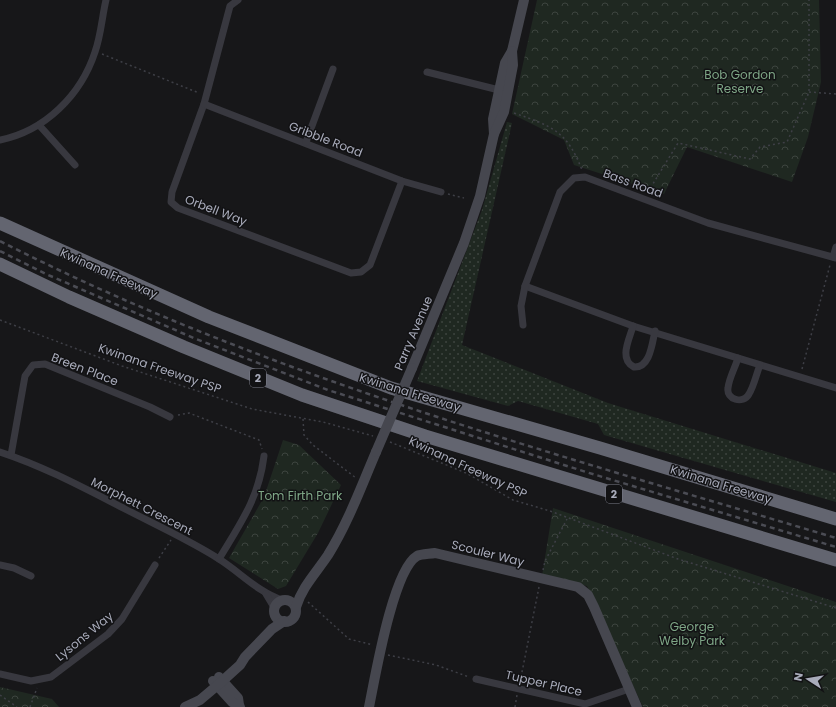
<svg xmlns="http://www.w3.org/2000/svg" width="836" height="707" font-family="Poppins,sans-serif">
	<defs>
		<pattern id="grass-dots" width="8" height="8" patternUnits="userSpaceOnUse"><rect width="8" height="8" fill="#1f2821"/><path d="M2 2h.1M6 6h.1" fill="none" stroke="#3d443f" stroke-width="1.8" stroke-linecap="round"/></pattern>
		<pattern id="park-crowns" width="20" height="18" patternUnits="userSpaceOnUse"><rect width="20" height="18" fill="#1f2821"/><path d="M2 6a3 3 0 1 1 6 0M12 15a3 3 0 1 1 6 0" fill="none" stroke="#3d443f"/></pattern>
	</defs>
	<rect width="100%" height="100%" fill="#171719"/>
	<path fill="url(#grass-dots)" d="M507,122L512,123L462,345L608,403L836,473V502L604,435L598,424L518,401L508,406L417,381L482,210Z"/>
	<g fill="url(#park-crowns)">
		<path d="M537,0H819L821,82L808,137L792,182L687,147L664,194L574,165L564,140L512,114Z"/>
		<path d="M283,440L299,445L341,485L318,533L286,586L278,589L229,558L264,497Z"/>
		<path d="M553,508L836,602V707H643L587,586L542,576Z"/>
		<path d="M0,687L52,699L59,707H0Z"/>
	</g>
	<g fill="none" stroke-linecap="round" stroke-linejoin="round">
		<g stroke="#3e3f46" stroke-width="1.5" stroke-dasharray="2 3" stroke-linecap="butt">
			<path d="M102,54L199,93"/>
			<path d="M809,92L836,94"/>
			<path d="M514,113C552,126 567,131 582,170"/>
			<path d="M648,192L678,143L750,159L760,147L787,142L809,92V0"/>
			<path d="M448,194L464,198"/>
			<path d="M0,320L122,366L252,409L323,422L373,436"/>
			<path d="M802,369L830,265"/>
			<path d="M178,415L189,413L259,440L262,449"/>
			<path d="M303,419L304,435L313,445L356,478"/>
			<path d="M390,442L466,473L513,500L550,511L678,559L836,608"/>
			<path d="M159,558L171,540"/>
			<path d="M543,570L545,561L567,519"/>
			<path d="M308,602L349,639L373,645"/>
			<path d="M388,655L436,665L469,677"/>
			<path d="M520,682L539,587"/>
			<path d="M0,695L17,707"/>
			<path d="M30,707L37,688"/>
			<path d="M515,707L517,695"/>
		</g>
		<g stroke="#38383f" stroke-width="7">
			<path d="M238,0L230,6L204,104L172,192L171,202L178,208L351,273L361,272L370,265L402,181"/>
			<path d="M427,72L503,91"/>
			<path d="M204,104L402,181L441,192"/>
			<path d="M39,125L75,165"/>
			<path d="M0,140C45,131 81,95 95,52C101,35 102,17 106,0"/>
			<path d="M306,142L333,69"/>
			<path d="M833,257L836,247"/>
			<path d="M525,286L633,326L836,388"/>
			<path d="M523,325L521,306L525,286L560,192L574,178L585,177L708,223L836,258"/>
			<path d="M633,326C630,338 618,359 634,367C650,368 652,344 655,331"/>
			<path d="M738,358C735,368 729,378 728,388C726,399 743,405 749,394C754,386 756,375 760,365"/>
			<path d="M0,452C43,466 84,488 125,509C156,525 189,540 219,559C241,573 258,592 282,600"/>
			<path d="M11,455L25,376L33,365L45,364L150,407L170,417"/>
			<path d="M219,559C240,524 259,498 264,456"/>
			<path d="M0,565L14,568L31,576"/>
			<path d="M266,594L275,609"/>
			<path d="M0,674L31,681L51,677L108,634L122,619L155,565"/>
			<path d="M476,679L585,704L629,689"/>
		</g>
		<g stroke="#46474f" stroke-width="10">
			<path d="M494,134L493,119L505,63L512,51L524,0"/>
			<path d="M412,368L464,243L480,196L494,134L504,112L513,65L512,51"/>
			<circle cx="285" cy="611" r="11"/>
			<path d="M296,607C302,587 316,573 328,555C348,523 361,487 376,452"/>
			<path d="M219,677L238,698L239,705"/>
			<path d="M213,681L232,702L240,707"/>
			<path d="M185,707L200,700L219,684L240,665L245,657L272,629L284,621"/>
			<path d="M369,707C375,678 393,570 417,556C421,554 430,554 435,553L578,587L588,595L594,607L637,707"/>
		</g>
		<g stroke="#636570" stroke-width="13">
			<path d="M0,223L209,317L391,388L600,448L836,519"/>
			<path d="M0,264L69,297L184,347L302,395L425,436L836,560"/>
		</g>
		<g stroke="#4b4c54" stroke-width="2.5" stroke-dasharray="5 4" stroke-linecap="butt">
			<path d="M0,241C264,376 553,453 836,538"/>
			<path d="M0,251L46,274L196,339L328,390L586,472L836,547"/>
		</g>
		<path stroke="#46474f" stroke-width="10" d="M376,452L412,368"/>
	</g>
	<g text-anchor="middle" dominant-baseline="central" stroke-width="3" stroke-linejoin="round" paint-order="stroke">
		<g fill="#121214" stroke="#7b7d88" stroke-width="1">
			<rect x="250" y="369" width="16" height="18" rx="3"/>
			<rect x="606" y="485" width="16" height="18" rx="3"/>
		</g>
		<g font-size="11" font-weight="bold" fill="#a8abba">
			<text x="258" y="378">2</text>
			<text x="614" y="494">2</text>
		</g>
		<g font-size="12" fill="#7ea686" stroke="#121214">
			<text x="740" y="74">Bob Gordon<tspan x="740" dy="14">Reserve</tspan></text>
			<text x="300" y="495">Tom Firth Park</text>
			<text x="692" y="626">George<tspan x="692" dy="14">Welby Park</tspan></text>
		</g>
		<g font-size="12" fill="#a8abba" stroke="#121214">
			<text transform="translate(326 139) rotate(21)">Gribble Road</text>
			<text transform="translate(633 183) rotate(20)">Bass Road</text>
			<text transform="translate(216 210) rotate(21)">Orbell Way</text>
			<text transform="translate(109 273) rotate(24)">Kwinana Freeway</text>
			<text transform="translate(413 333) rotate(-67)">Parry Avenue</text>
			<text transform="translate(160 368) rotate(19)">Kwinana Freeway PSP</text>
			<text transform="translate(85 369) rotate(21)">Breen Place</text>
			<text transform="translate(410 392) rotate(17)">Kwinana Freeway</text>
			<text transform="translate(468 467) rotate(25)">Kwinana Freeway PSP</text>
			<text transform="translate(721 484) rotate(17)">Kwinana Freeway</text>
			<text transform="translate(142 506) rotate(27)">Morphett Crescent</text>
			<text transform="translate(488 553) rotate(14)">Scouler Way</text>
			<text transform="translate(84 636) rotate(-39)">Lysons Way</text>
			<text transform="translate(544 683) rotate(13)">Tupper Place</text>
		</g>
	</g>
	<g transform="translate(808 679) rotate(282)" stroke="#121214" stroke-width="3" paint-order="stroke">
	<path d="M0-3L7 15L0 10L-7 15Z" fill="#a8abba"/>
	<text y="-6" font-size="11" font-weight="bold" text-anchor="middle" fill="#a8abba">N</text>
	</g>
</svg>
